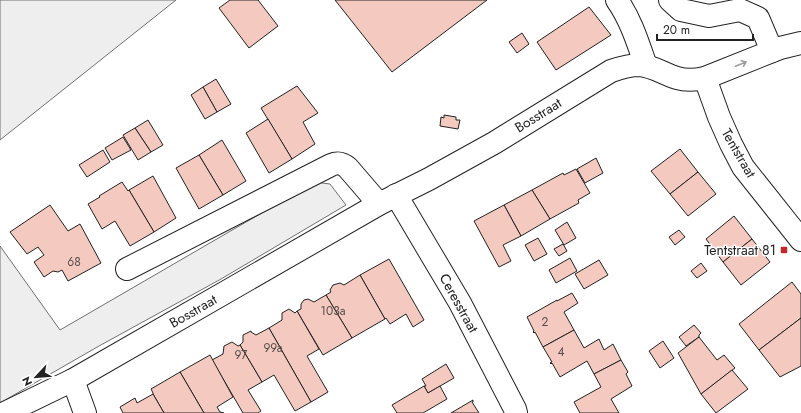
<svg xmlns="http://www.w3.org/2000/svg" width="801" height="413" font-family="Jost,sans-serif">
	<rect width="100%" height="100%" fill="#fff"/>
	<g fill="#eee" stroke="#6f6f6f">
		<path d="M0,0H176L0,140Z"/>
		<path d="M315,182L330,184L346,205L221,279L99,346L0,403V246L60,330Z"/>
	</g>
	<g fill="#f3c9c0" stroke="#222">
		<path d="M230,0H258L278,26L249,48L219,8Z"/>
		<path d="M335,0H487L392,72Z"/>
		<path d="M589,7L611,35L556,70L537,42Z"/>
		<path d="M522,33L529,44L517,53L509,42Z"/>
		<path d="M216,79L231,104L217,112L203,87Z"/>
		<path d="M297,86L318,113L303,122L315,144L292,159L261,108Z"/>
		<path d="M203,87L217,112L205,119L191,95Z"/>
		<path d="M444,115L456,117V120H460L458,129L440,126L441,117L444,118Z"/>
		<path d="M268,119L292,159L269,173L246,133Z"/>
		<path d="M148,120L163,145L151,152L135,128Z"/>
		<path d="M135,128L151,152L138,160L123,135Z"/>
		<path d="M123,137L131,150L112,160L105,148Z"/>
		<path d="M222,140L246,181L223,195L199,155Z"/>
		<path d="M680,149L698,172L670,194L651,171Z"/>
		<path d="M103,150L110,162L87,177L79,165Z"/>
		<path d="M199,155L223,195L199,209L176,168Z"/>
		<path d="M596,158L603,173L585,183L577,169Z"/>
		<path d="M576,169L590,193L578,200L579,203L550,219L532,190L563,173L564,175Z"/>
		<path d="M698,172L716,194L688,216L670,194Z"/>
		<path d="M153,176L176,218L154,232L129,190Z"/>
		<path d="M122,182L128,191L129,190L154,232L130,246L115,221L102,229L88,204L100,197L99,196Z"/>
		<path d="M532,190L550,219L521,236L504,205Z"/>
		<path d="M50,205L68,231L80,224L101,263L68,281L62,270L58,272L53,271L44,277L34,262L44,255L38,247L27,254L10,232Z"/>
		<path d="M504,205L521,236L503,245L511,261L499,267L474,221Z"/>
		<path d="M734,216L752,239L723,262L706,239Z"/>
		<path d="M567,222L576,238L564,245L555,230Z"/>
		<path d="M679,230L685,237L675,245L669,237Z"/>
		<path d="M538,238L547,254L534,261L525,245Z"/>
		<path d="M752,239L770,262L741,285L723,262Z"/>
		<path d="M563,244L567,251L559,256L554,249Z"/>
		<path d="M570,258L577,271L556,283L549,270Z"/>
		<path d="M389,259L424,320L413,327L406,314L390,324L386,318L385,319L360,275Z"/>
		<path d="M599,260L608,275L584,289L575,274Z"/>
		<path d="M701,263L707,271L697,278L691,271Z"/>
		<path d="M360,275L385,319L352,338L326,295L331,292L330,290L333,285L340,283L344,285Z"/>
		<path d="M792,282L801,294V318L759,350L739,324Z"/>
		<path d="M572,293L578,303L564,312L574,330L543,347L535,332L534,333L533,332L534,331L527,317L557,300V301Z"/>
		<path d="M326,295L352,338L323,355L297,311L301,309V304L304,300L308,299L314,302Z"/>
		<path d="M289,309L295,313L297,311L319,349L307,356L328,392L311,402L269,328L282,320V313Z"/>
		<path d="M801,318V366L780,377L759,350Z"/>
		<path d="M694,325L701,333L699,335V337L686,346L679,337Z"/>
		<path d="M269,328L311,402L295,411L274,375L262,382L240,345L243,342V335L251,331V332L256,335Z"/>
		<path d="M574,330L584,348L599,339L604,350L613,344L621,360L594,374L587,361L560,377L552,363L551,364L550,363L552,362L543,347Z"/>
		<path d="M699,337L717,360L724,355L735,368L701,394L678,353Z"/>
		<path d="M663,341L674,358L660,368L649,351Z"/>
		<path d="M232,342L238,346L240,345L262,382L248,390L261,411L258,413H243L212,360L223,354L224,346Z"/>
		<path d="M210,355L233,397L217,407L220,412L224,413H204L180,372Z"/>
		<path d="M621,360L628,372L626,374L632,386L611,399L619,413H580L574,402L601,387L594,374Z"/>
		<path d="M446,364L454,378L428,393L424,386H426L422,379Z"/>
		<path d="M732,370L748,389L716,413L701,394Z"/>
		<path d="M180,372L204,413H164L153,394V393L151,389Z"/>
		<path d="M424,386L428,393L440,386L447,399L423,413H397L392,405Z"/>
		<path d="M153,394L164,413H123L120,407L135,398L137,403Z"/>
		<path d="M473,400V402H472L479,413H451Z"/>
	</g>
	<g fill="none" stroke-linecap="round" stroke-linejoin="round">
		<defs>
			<g id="minor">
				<path d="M617,0C631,20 638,43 646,66"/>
				<path d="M670,0L681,10L709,16L740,10L758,18L772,51"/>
				<path d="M705,78L719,117L731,144L743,167L801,240"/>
				<path d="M396,195L460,303L515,409L516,413"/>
				<path d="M127,269L331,165C338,162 342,163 348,168L379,204"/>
				<path d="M73,380L85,413"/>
				<path d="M5,413L73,380L379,204L429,179L494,143L611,71C620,68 630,65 639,65C653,66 664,74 677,78C687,81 696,80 705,78L780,48L801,43"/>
			</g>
		</defs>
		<use href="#minor" stroke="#222" stroke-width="24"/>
		<use href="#minor" stroke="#fff" stroke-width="22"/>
	</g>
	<defs><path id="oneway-shaft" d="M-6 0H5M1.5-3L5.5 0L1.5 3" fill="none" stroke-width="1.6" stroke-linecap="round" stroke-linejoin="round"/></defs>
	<use stroke="#9c9c9c" href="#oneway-shaft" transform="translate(741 64) rotate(-22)"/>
	<rect fill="#c62828" stroke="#fff" stroke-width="1.5" x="780" y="246" width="8" height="8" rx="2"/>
	<g text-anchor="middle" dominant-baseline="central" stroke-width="3" stroke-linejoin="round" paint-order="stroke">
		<g font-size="12" fill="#564c4a">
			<text x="74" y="262">68</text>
			<text x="333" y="311">103a</text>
			<text x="545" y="322">2</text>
			<text x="273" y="348">99a</text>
			<text x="561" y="352">4</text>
			<text x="241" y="355">97</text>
		</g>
		<g font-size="14" fill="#222" stroke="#fff">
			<text transform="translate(538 115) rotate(-32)">Bosstraat</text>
			<text transform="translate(739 153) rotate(60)">Tentstraat</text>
			<text transform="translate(459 303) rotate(61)">Ceresstraat</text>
			<text transform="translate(193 311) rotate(-30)">Bosstraat</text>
		</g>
		<g font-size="14" fill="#222" stroke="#fff" text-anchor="end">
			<text x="776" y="250">Tentstraat 81</text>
		</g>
	</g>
	<g transform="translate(36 377) rotate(244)" stroke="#ffffff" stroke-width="3" paint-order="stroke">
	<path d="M0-3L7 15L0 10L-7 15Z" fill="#222222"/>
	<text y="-6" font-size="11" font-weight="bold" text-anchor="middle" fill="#222222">N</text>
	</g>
	<path d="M657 34v6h96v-6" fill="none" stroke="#222222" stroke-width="2"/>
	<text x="663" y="34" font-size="12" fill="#222222" stroke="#ffffff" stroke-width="3" paint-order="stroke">20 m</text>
</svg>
